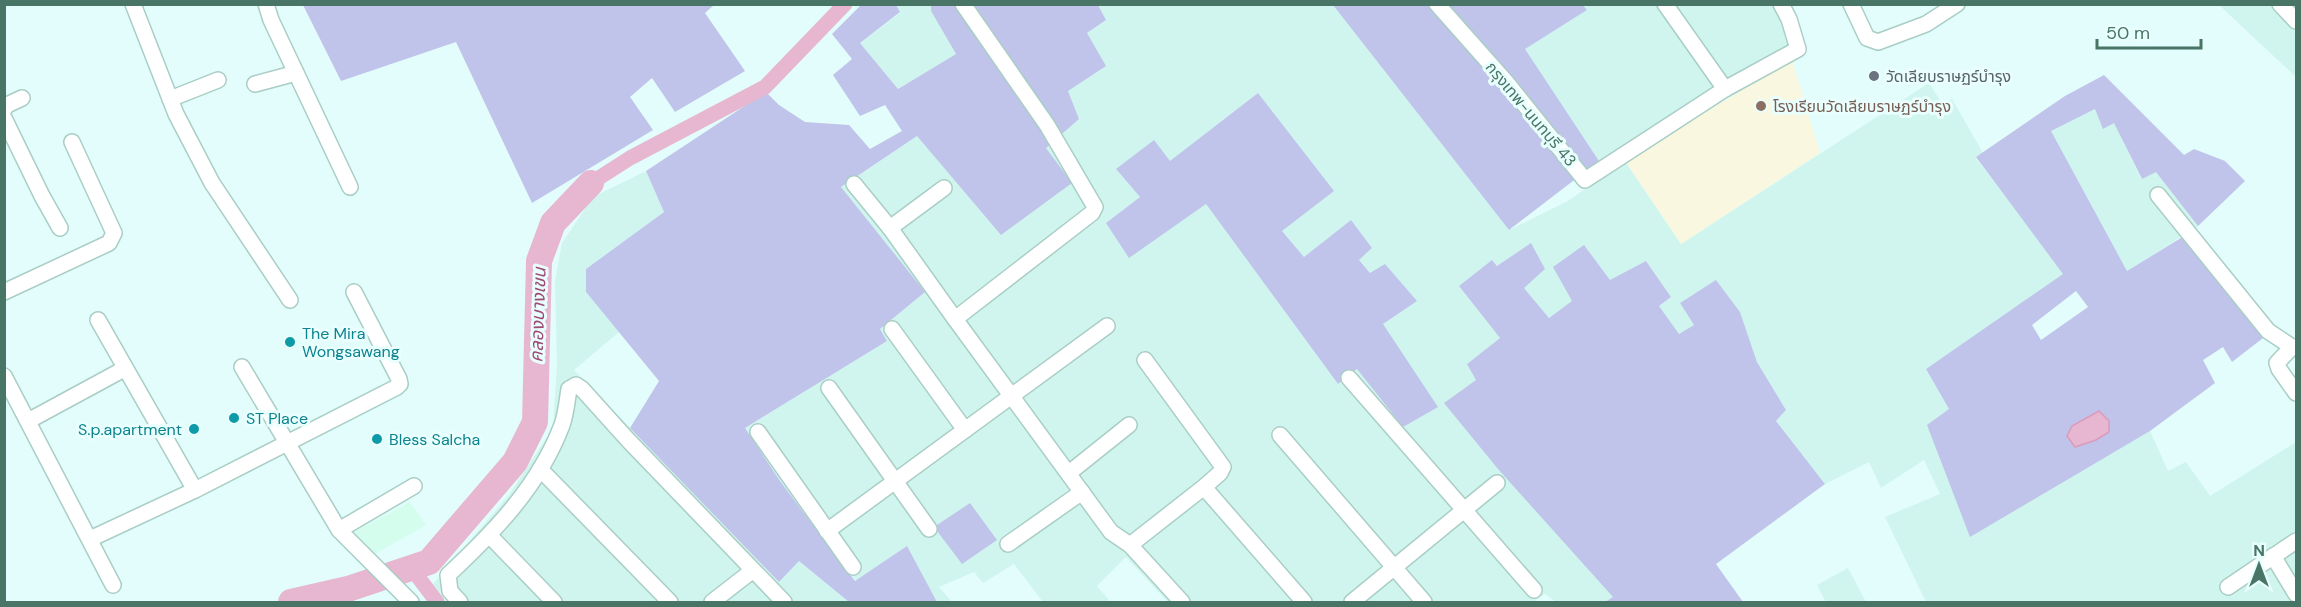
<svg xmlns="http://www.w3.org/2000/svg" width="2301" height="607" font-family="'DM Sans','Noto Sans Thai',sans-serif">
	<rect width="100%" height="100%" fill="#e2fdfb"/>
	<g fill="#d0f5ef" fill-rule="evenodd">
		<path d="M1583,4L1787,5L1800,29L1803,43L1788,48L1652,127L1599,161L1524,49L1587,10Z"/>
		<path d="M896,5H931V11L956,54L898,89L860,43L900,13Z"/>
		<path d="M1098,5H1333L1509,230L1568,201L1625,161L1681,244L1929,83L1943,105L1952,99L1983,153L1976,158L2064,274L1926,369L1949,409L1970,536L2150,431L2168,471L2186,462L2210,496L2296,442V602H1926L1885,517L1940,494L1924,460L1881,488L1869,462L1825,484L1776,421L1786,410L1757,362L1740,312L1716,281L1680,303L1694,325L1679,335L1659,306L1671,297L1646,261L1572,302L1549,318L1524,288L1492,261L1459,286L1500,338L1467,364L1613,597L1605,602H1556L1545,594L1533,602H1168L1126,557L1097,586L1109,600L1107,602H1043L1014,564L983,583L974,572L939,587L952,602H937L907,547L856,581L780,481L745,428L887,341L880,329L924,292L840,188L917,136L1045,148L1079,119L1068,91L1087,33L1106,20ZM1258,93L1281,230L1304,257L1351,220L1372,248L1359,260L1370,273L1416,301L1382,324L1357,369L1338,384L1206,204L1106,223L1140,197L1116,169L1170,162Z"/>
		<path d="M2219,5H2296V77Z"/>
		<path d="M2095,109L2114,122L2141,179L2156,171L2198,226L2127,271L2050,131Z"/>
		<path d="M646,171L664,212L586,269V292L619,332L574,370L779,581L799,561L849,602H448L433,584L509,495L553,428L557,365L555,281L562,243L593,197Z"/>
		<path d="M1848,568L1866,602H1826L1817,585Z"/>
	</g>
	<path fill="#d5fdee" d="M410,502L426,525L375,554L354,532Z"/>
	<path fill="#f9f7df" d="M1792,60L1820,153L1681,244L1625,161Z"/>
	<g fill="#c0c4ea" fill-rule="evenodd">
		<path d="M303,5H714L705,13L745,71L675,112L652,78L630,97L653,130L532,203L456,42L341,81Z"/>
		<path d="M861,5H896L900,12L860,43L898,89L956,54L931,11V5H1098L1106,20L1087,33L1106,66L1068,91L1079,119L1046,148L1072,183L1001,235L917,136L841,187L925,292L880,329L887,341L745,428L780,481L855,581L907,546L937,602H849L799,561L779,582L630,428L659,381L586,292V269L664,212L646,171L766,92L779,105L805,122L849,125L870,149L902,131L885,105L860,116L833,75L852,59L832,34Z"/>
		<path d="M1333,5H1583L1587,10L1525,49L1599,161L1509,230Z"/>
		<path d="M2104,75L2184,155L2194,149L2225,161L2245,181L2198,226L2156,172L2142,179L2114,123L2103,129L2095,109L2051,131L2127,271L2184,236L2263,338L2232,362L2223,347L2203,360L2215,383L2150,431L1970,537L1927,425L1949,409L1926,369L2063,274L1976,157L2065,96ZM2076,291L2088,307L2041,340L2032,325Z"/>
		<path d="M1258,93L1334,191L1282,231L1304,257L1351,220L1372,248L1359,260L1370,273L1385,264L1417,301L1383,324L1438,407L1403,427L1357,369L1338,384L1206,204L1129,258L1106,223L1140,197L1116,169L1154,140L1170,161Z"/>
		<path d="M1531,243L1545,269L1524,288L1549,318L1572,301L1553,267L1584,245L1610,280L1646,261L1671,297L1659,306L1679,334L1694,325L1680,303L1716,280L1740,312L1757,362L1786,410L1776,421L1825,484L1716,564L1743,602H1605L1613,597L1498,469L1444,403L1476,380L1467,364L1500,338L1459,286L1492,260L1497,266Z"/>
		<path d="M970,503L997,540L962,564L934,527Z"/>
	</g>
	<path fill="#e7b6d1" stroke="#d99cbc" stroke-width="1.5" d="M2099,411L2109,421V432L2096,440L2075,447L2067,436L2072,426Z"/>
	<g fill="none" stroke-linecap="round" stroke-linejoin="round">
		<g stroke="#e7b6d1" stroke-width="15">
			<path d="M591,183L630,158L765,87L845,4"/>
			<path d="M412,569L437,602"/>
		</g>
		<path stroke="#e7b6d1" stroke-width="26" d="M291,602L348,589L429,562L515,462L535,422L539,261L553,223L591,183"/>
		<defs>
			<g id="minor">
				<path d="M133,4L176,114L212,183L290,300"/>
				<path d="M266,4L271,20L350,187"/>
				<path d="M1437,4L1507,83L1585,180L1725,89L1798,49L1789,19L1781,4"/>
				<path d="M1665,4L1725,89"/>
				<path d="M1851,4L1867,38L1878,42L1926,24L1957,4"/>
				<path d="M2280,4L2296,21"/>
				<path d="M255,84L296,73"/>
				<path d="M170,99L218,80"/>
				<path d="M4,109L7,105L22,98"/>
				<path d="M4,118L42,196L60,228"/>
				<path d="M854,184L890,228L955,319L1111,532L1130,545L1182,602"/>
				<path d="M2158,195L2268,331L2292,347H2296"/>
				<path d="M890,228L944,188"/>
				<path d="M4,292L109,243L114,233L72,142"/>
				<path d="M955,319L1092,213L1095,207L1047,125L963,4"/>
				<path d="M98,320L195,490"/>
				<path d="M892,329L965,430"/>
				<path d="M2292,347L2277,363L2279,369L2296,393"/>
				<path d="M242,367L339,530L411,602"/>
				<path d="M4,376L113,585"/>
				<path d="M1349,378L1534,590"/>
				<path d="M829,388L929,529"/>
				<path d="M28,421L124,369"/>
				<path d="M758,432L853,567"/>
				<path d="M1280,435L1424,602"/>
				<path d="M540,469L670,602"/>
				<path d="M1069,473L1129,425"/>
				<path d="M1209,493L1304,602"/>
				<path d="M339,530L414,486"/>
				<path d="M827,531L1107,326"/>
				<path d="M490,536L554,602"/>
				<path d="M90,539L195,490L397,387L400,384L399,379L354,292"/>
				<path d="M1008,544L1082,492"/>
				<path d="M1130,545L1204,487L1220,473L1223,467L1145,360"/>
				<path d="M2273,556L2296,594"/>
				<path d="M2228,587L2296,541"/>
				<path d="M460,602L450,591L448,575C494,532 539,486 562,425C566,414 567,401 569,389L576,385L582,389L628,440L784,602"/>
				<path d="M712,602L752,571"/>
				<path d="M1352,602L1497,483"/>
			</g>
		</defs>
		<use href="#minor" stroke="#a9cec5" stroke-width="18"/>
		<use href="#minor" stroke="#fff" stroke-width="15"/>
	</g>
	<circle fill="#6b7280" stroke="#e9fffd" stroke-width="2" cx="1874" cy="76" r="6"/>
	<circle fill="#8d6e63" stroke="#e9fffd" stroke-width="2" cx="1761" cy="106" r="6"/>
	<g fill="#0f9aa8" stroke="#e9fffd" stroke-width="2">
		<circle cx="290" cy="342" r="6"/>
		<circle cx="234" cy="418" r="6"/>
		<circle cx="194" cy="429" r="6"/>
		<circle cx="377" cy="439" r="6"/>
	</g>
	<g text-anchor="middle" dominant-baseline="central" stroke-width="6" stroke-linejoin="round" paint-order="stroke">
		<g font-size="16" fill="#5b616d" stroke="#e9fffd" text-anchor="start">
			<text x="1886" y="76">วัดเลียบราษฏร์บำรุง</text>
		</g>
		<g font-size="16" fill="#785e54" stroke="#e9fffd" text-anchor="start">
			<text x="1773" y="106">โรงเรียนวัดเลียบราษฏร์บำรุง</text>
		</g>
		<g font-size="16" fill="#487566" stroke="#e9fffd">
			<text transform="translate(1531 114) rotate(50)">กรุงเทพ-นนทบุรี 43</text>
		</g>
		<g font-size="16" fill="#0d838f" stroke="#e9fffd" text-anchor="start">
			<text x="302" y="333">The Mira<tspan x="302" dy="18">Wongsawang</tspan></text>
			<text x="246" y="418">ST Place</text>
			<text x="182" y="429" text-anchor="end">S.p.apartment</text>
			<text x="389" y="439">Bless Salcha</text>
		</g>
		<g font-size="18" font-style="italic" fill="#9e4976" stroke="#e9fffd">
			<text transform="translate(538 315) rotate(-88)">คลองบางเขน</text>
		</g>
	</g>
	<rect width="2301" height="607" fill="none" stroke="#487566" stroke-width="12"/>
	<g transform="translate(2259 565)" stroke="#e9fffd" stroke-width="4.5" paint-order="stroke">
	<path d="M0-4.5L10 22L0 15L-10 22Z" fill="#487566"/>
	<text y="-9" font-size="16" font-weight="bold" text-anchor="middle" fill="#487566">N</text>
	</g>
	<path d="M2097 39v9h104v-9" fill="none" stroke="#487566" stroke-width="3"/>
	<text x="2106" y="39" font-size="18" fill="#487566" stroke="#e9fffd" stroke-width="4.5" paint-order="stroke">50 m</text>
</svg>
